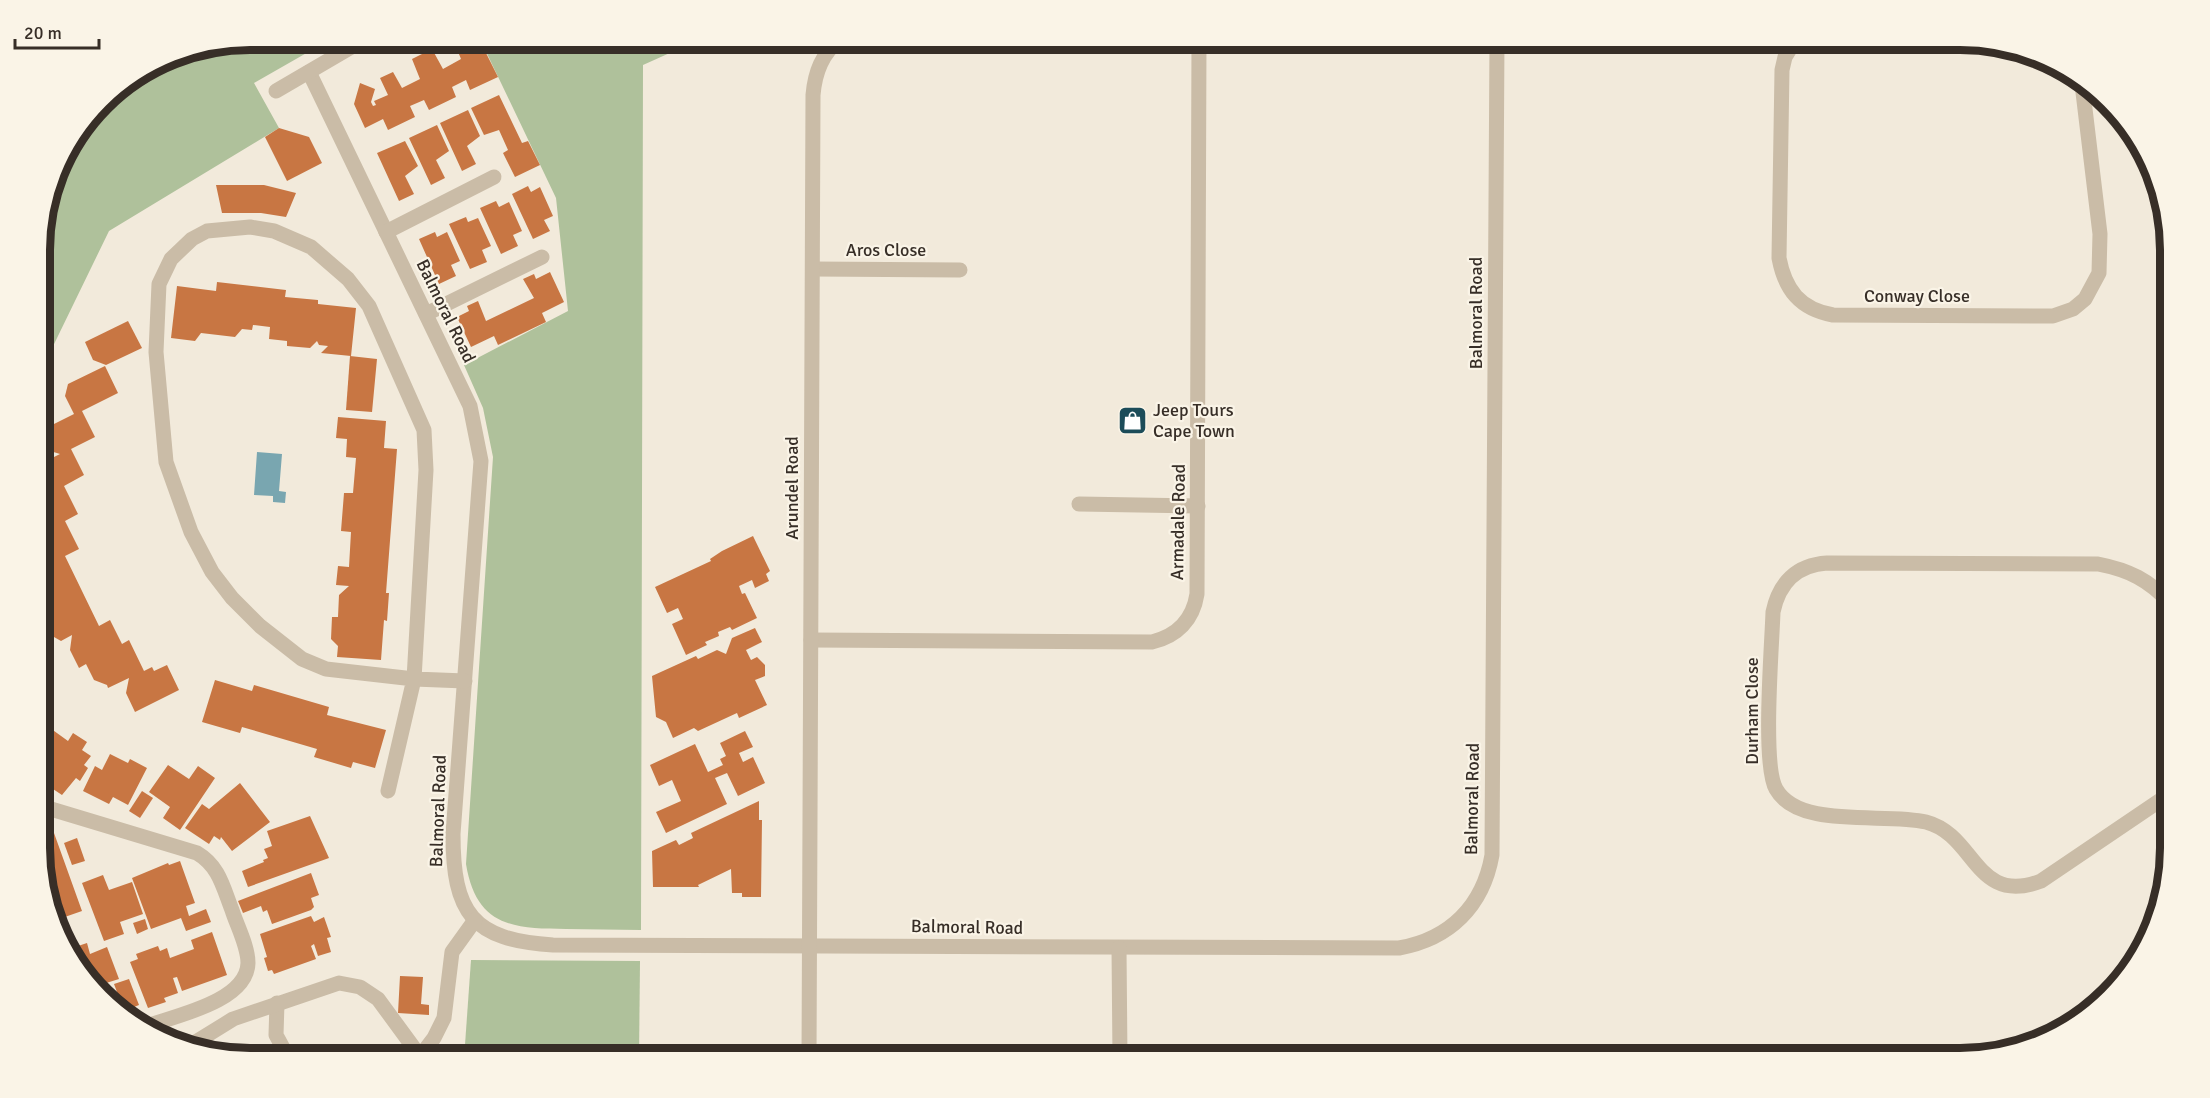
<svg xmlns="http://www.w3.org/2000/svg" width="2210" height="1098" font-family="Signika,sans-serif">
	<rect width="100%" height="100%" fill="#f2eadb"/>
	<g fill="#afc19b">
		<path d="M249,39H331L254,83L279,128L109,231L40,373L39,235L61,156L110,91L169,55Z"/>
		<path d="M480,39H701L643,65L641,930C616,930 591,929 566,929C513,929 476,926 466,864L493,457L483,408L464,365L568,311L556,198Z"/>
		<path d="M471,960L640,961L639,1059H464Z"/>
	</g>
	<path fill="#79a6b0" d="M257,452L282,454L279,491L286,492L285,503L273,502V496L254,495Z"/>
	<g fill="#c87643">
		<path d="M453,39H479L498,77L470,90L466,80L452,87L456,97L429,110L424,100L410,106L415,117L388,130L383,119L365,128L354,104L360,83L375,89L371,102L373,106L376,105L374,101L388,95L380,78L393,72L402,88L420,79L412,59L432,49L443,69L461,59Z"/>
		<path d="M499,95L522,143L528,141L540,165L515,177L503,153L508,150L499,130L484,135L471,108Z"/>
		<path d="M468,110L480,136L467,146L476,164L462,171L440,123Z"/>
		<path d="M437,125L449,151L436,160L445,178L431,185L409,138Z"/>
		<path d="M279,128L309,137L322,163L287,181L265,137Z"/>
		<path d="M405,141L418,166L405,176L414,194L399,201L377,153Z"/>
		<path d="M216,185H264L296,193L286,217L261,213H222Z"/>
		<path d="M528,186L531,192L540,187L553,216L544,220L550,231L533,239L512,194Z"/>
		<path d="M496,201L499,207L509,202L522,231L513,235L518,246L501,254L480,208Z"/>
		<path d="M466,217L468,222L478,218L491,246L482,250L487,262L470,269L449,224Z"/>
		<path d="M435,232L437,237L447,232L460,261L451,265L456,276L439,284L419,239Z"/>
		<path d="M550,272L564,302L542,313L546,322L498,345L494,336L471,347L457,317L469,311L467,306L478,301L486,321L534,298L523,279L534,274L536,279Z"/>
		<path d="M217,282L286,290L285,297L318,300V304L356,308L351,356L321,353L328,346L319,345L317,341L310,348L287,346V341L269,339L270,327L253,325L252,330L242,329L235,337L201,333L195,341L171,338L177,286L216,291Z"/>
		<path d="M128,321L142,348L106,365L93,360L85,342Z"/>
		<path d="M350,356L377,359L372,412L346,410Z"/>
		<path d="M105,366L118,393L82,411L95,437L71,449L84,475L64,486L78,514L65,521L79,549L65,556L99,626L110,620L122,644L129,640L144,671L152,667L154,671L167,665L179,690L135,712L126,693L129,678L108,688L107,685L94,680L86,664L79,668L70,650L72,635L61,641L47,633L40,619V615L47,611L40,597V464L60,454L47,450L40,431L74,414L65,396L68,384Z"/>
		<path d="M338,417L386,421L384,448L397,449L386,593H389L387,621L384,620L381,660L337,657L338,646L331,639L332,617H338L339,595L349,586L336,585L338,566L349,567L351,532L341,531L344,493H353L356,458L346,457L347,439L336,438Z"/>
		<path d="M753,536L770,571L766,574L769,581L755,588L752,580L739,586L742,594L745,593L757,618L732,630L730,627L718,632L719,636L705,642L707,645L686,655L672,624L683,619L678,608L667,613L655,587L711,561L710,559L722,551Z"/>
		<path d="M755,628L762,642L746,650L751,660L757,657L765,665V676L755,680L767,705L739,718L737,713L698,731L694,728L673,738L666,722L656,717L652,676L696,656L698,659L717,650L726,654L732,638Z"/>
		<path d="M215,680L252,691L254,685L329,707L327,715L386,730L375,768L353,762L351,768L314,757L317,749L242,727L240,733L202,722Z"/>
		<path d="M50,728L68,741L73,733L87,742L82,750L91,756L84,765L88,768L80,781L76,778L62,795L53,789L49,795L41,789V741Z"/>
		<path d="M745,731L753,747L739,753L743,762L753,757L765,783L738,796L727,773L715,778L727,804L666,833L656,812L681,801L672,780L659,786L650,765L695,744L708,772L723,765L720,759L726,756L720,743Z"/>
		<path d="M110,754L128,763L130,759L147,768L128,805L113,797L109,804L83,791L95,766L102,770Z"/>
		<path d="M168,765L189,779L198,766L215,778L180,830L163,818L170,807L149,792Z"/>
		<path d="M240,783L270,822L232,851L221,837L220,840L214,836L209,844L185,828L202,804L209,809Z"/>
		<path d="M142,791L153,798L140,818L129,811Z"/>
		<path d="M759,801V820H762L761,897H742V893H732L731,869L698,885L699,887H653L652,851L676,840L679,845L693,838L691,833Z"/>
		<path d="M310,816L329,858L248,887L242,871L264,862L263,860L268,858L264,849L272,846L267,831Z"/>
		<path d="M54,833L82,911L59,919L41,876L46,874L44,866L41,867V838Z"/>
		<path d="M77,838L85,861L72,865L64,843Z"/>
		<path d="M180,861L195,903L186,906L189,916L206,909L211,922L186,931L181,918L151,929L132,878L168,863L169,865Z"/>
		<path d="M311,873L319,895L311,898L314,907L311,910L272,924L267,910L263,912L261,906L243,913L238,901Z"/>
		<path d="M103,875L109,890L132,882L143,914L120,922L124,934L104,941L82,883Z"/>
		<path d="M311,916L314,922L324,917L331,937L327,938L331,952L318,956L314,944L311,946L316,959L274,974L272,970L268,971L264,958L267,957L260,934Z"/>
		<path d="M145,919L148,929L137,934L133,923Z"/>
		<path d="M212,932L227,975L182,991L177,977L173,978L178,993L164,998L166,1002L148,1008L130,962L138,959L136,954L158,946L160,951L167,948L170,958L194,949L191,940Z"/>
		<path d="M87,943L90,954L107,947L119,979L103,984L107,997L82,976L75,959L78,958L75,947Z"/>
		<path d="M400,976L423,977L421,1004L429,1005V1015L398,1013Z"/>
		<path d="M129,979L139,1005L124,1011L114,984Z"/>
	</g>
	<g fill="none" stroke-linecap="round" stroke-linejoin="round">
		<g stroke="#cabca7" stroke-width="15">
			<path d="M1796,39L1785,57L1782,70L1779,258C1785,290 1800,309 1833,315L2053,316L2073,309L2085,299L2099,273L2100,234L2082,84"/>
			<path d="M309,72L470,406L481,461L453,834C453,913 472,940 553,945L1399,948C1450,939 1483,906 1492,855L1497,39"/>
			<path d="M276,91L365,39"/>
			<path d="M386,232L494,177"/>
			<path d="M813,269L960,270"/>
			<path d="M426,314L542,257"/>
			<path d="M1079,504L1198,506"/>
			<path d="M2170,603C2149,580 2129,570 2098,564L1827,563C1796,565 1779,583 1773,612C1772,645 1762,765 1776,789C1799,830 1886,812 1926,822C1976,835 1975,906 2041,881L2171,793"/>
			<path d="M811,640L1152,642C1177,636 1193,620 1197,594L1199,39"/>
			<path d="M388,791L414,679L426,470L424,430L369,306L348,279L311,247L274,231L250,227L207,231L192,239L171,259L159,284L156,352L166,462L191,532L212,572L232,598L260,626L302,659L326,669L414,679L465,681"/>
			<path d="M41,806L197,853C219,866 223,887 232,910C237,926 248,946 248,963C247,1002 174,1016 144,1027"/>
			<path d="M1119,948L1120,1059"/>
			<path d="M277,1003L276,1035L289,1059"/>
			<path d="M191,1045L233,1019L339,983L360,987L378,999L422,1059"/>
			<path d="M421,1055L434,1038L444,1018L452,952L475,920"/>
			<path d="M809,1059L813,95C815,72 822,54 840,39"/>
		</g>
	</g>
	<defs>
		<symbol id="shop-square" viewBox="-11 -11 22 22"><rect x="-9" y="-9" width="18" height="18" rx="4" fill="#1c4c59" stroke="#faf4e7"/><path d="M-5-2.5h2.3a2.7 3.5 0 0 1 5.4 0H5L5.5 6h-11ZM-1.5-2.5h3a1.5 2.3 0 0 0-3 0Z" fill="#fff"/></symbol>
	</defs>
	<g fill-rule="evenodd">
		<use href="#shop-square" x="1116" y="404" width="33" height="33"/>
	</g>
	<g text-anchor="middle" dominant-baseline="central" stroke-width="4.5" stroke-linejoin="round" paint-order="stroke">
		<g font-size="18" fill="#372e27" stroke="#faf4e7">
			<text x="886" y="250">Aros Close</text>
			<text x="1917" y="296">Conway Close</text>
			<text transform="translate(446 311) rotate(64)">Balmoral Road</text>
			<text transform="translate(1476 313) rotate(-90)">Balmoral Road</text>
			<text transform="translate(792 488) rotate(-90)">Arundel Road</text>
			<text transform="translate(1178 522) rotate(-89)">Armadale Road</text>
			<text transform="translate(1752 711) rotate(-90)">Durham Close</text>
			<text transform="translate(1472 799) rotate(-89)">Balmoral Road</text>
			<text transform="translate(438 811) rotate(-88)">Balmoral Road</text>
			<text transform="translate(967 927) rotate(1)">Balmoral Road</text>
		</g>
		<g font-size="18" fill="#372e27" stroke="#faf4e7" text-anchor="start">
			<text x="1153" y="410">Jeep Tours<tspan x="1153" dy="21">Cape Town</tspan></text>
		</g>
	</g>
	<path d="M0 0H2210V1098H0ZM250 50H1960A200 200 0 0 1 2160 250V848A200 200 0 0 1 1960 1048H250A200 200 0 0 1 50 848V250A200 200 0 0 1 250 50Z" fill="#faf4e7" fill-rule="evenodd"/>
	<path fill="none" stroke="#372e27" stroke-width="8" d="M250 50H1960A200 200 0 0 1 2160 250V848A200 200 0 0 1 1960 1048H250A200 200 0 0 1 50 848V250A200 200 0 0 1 250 50Z"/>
	<path d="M15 39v9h84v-9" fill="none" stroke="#372e27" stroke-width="3"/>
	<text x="24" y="39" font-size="18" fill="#372e27" stroke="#faf4e7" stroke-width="4.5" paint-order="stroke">20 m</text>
</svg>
